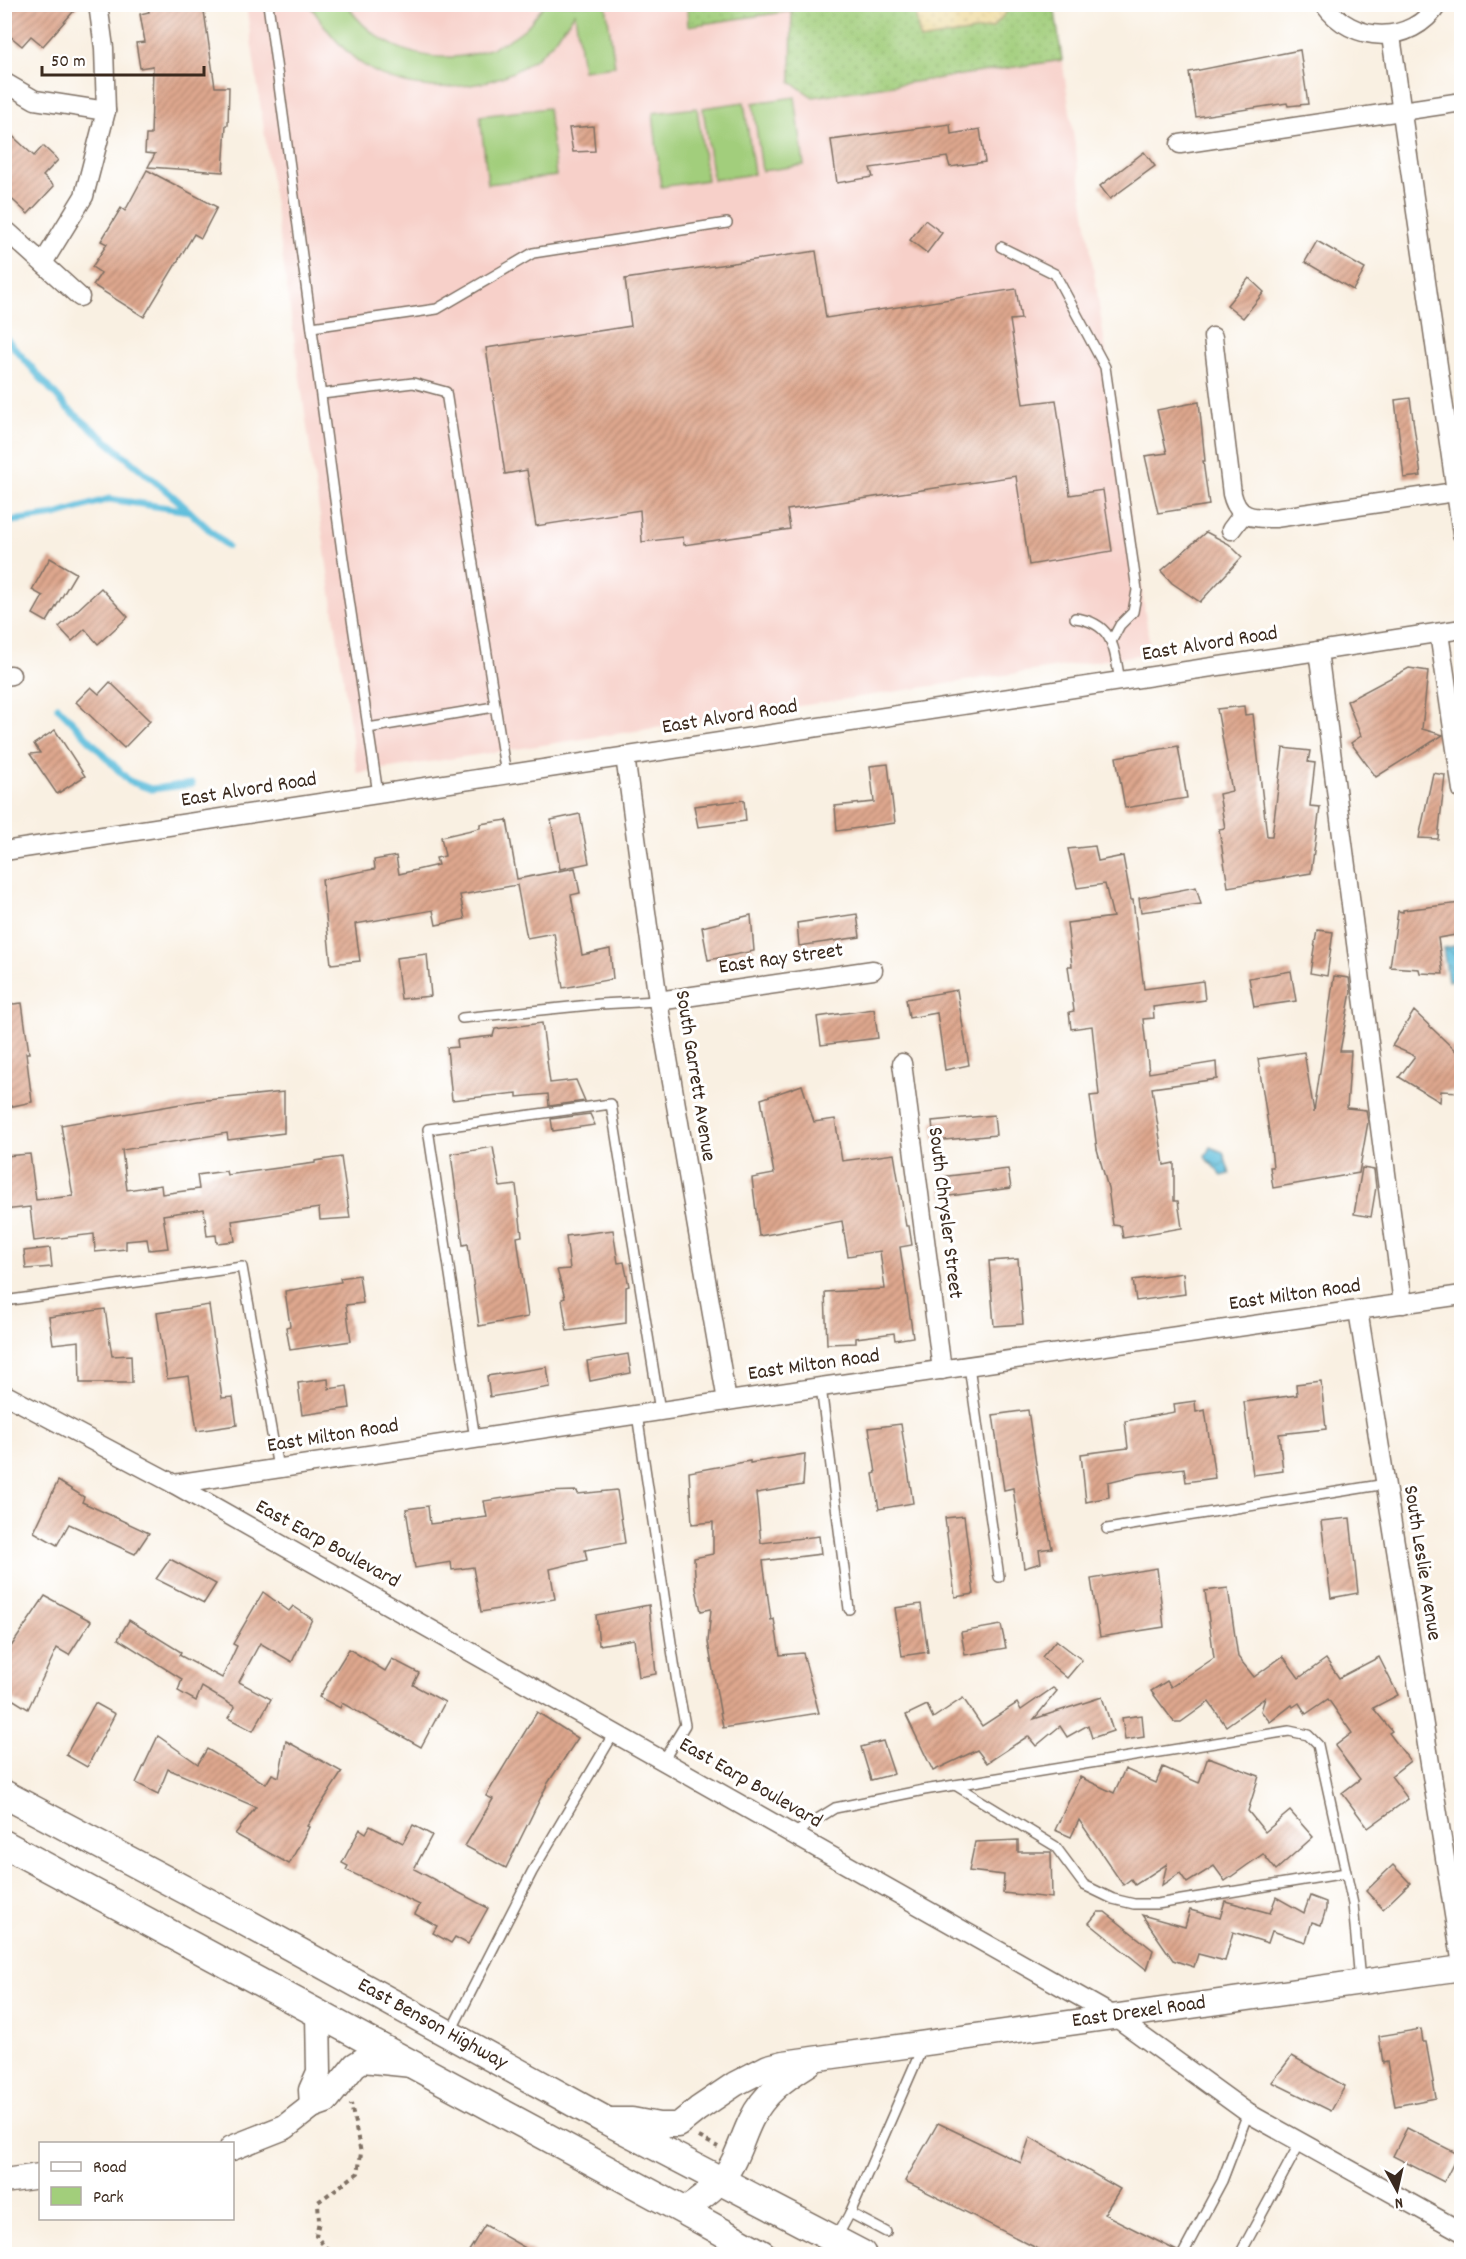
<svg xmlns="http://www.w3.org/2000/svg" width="1466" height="2259" font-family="Dekko,sans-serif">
	<defs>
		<pattern id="grass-dots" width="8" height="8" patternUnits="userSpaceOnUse" patternTransform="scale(1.5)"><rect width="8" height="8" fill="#a2ce7b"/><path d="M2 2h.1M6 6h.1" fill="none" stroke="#8cb16a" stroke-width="1.8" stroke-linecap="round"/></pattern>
		<pattern id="sand-dots" width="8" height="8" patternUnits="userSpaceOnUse" patternTransform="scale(1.5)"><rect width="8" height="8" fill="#eeda9e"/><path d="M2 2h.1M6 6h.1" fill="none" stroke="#cdbb88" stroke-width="1.8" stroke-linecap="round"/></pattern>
		<pattern id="water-waves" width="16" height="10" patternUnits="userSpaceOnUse" patternTransform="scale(1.5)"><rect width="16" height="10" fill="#5ebedc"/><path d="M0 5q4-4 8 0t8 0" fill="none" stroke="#4f9bb2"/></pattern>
		<pattern id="building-hatch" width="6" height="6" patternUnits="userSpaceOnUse" patternTransform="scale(1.5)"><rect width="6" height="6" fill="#dea78e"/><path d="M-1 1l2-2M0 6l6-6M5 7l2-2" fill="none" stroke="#b58873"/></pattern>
	</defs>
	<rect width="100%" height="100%" fill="#fff"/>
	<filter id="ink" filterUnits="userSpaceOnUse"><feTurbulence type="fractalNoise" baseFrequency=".0167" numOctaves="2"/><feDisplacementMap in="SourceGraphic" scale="12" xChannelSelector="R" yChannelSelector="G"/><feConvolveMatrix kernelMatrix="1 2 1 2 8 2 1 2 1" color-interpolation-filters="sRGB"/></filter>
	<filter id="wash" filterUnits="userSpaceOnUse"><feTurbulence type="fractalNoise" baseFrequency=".008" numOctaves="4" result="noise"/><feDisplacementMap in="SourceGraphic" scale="24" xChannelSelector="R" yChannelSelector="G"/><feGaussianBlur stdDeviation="1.35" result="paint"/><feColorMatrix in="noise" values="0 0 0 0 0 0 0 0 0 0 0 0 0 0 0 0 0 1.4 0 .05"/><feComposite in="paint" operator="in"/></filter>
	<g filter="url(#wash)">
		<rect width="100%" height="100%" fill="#f9f0e2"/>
		<path fill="#f7d0c9" d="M246,5H1054L1151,653L357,773Z"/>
		<path fill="url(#grass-dots)" stroke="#6e7c4c" stroke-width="1.5" d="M687,5H1054L1062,60L813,97L791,82L792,11L688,26Z"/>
		<path fill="url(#sand-dots)" stroke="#94825e" stroke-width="1.5" d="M1014,4L992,28L920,40L914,5Z"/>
		<g fill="#a2ce7b" stroke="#6e7c4c" stroke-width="1.5">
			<path d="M310,5H347C386,64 467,74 523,30C531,24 537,13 544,5H606L615,66L583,70L575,13C565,26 555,41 543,52C498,94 411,99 362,64C340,48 324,27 310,5Z"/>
			<path d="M795,97L804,165L762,171L753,103Z"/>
			<path d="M744,102L754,174L713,180L703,108Z"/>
			<path d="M548,108L556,176L488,184L480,116Z"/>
			<path d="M697,108L707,180L661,187L653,113Z"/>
		</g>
		<g fill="url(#water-waves)" stroke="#4c747d" stroke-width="1.5">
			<path d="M1461,945V979L1448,981L1443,948Z"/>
			<path d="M1210,1147L1223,1152L1230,1174L1222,1176L1205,1157Z"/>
		</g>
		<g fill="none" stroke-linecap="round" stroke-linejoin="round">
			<g stroke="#5ebedc" stroke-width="7">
				<path d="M4,336L67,408L174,497L227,546"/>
				<path d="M4,522L55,515L109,499L189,511"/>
				<path d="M58,707L129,781L151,789L192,784"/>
			</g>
		</g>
		<g id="blocks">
			<g fill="url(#building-hatch)">
				<path d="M4,4H80L43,46L31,36L22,46L4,31Z"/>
				<path d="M147,4H203L215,87H229L228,125H226L223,172L148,167L155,154L145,153L146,135H151L153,66L140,68L136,43L145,42L140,14L149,12Z"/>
				<path d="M1300,50L1308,104L1288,106L1287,103L1196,117L1189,72Z"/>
				<path d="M950,124L951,134L980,129L985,162L950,167L947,157L870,168L873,177L837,183L831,140Z"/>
				<path d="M593,126L595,151L573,152L569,128Z"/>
				<path d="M4,128L34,156L43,146L58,160L43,176L54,186L28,214L4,192Z"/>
				<path d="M1144,152L1155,166L1110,199L1100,186Z"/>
				<path d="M147,170L217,207L201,238L194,234L144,317L93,285L101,273L92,267L107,244L101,241L121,208L125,211Z"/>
				<path d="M925,220L942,233L927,253L910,240Z"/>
				<path d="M1317,241L1365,269L1353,290L1305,262Z"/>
				<path d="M816,251L826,318L1016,289L1021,319L1010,320L1023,404L1056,400L1070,495L1103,490L1112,551L1029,565L1016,476L787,510L790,529L684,545L683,537L642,542L640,510L536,526L527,470L505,474L486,348L631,326L625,279Z"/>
				<path d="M1249,278L1264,292L1243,318L1227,305Z"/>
				<path d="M1410,398L1421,476L1404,478L1395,400Z"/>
				<path d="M1199,402L1205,461H1203L1209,505L1158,513L1145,456L1167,453L1157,410Z"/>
				<path d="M1206,532L1229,544L1242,557L1200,602L1172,583L1161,571Z"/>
				<path d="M50,558L76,573L47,622L33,614L43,596L32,590Z"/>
				<path d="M101,588L128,617L98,644L85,629L72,641L59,627Z"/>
				<path d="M1409,668L1428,671L1422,729L1443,735L1376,777L1351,743L1361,736L1347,701Z"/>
				<path d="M110,682L150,721L124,748L76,702L91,687L99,694Z"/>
				<path d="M1244,706L1245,715L1253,714L1267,836H1272L1283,748L1310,751L1308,762L1315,763L1310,806L1320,807L1311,873L1228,887L1219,829L1225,828L1219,794L1232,791L1217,709Z"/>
				<path d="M55,730L85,776L57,794L30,754L40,753L34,744Z"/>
				<path d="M1178,746L1187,798L1125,808L1116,757Z"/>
				<path d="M888,764L895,823L837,831L835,806L874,802L870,766Z"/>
				<path d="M1433,773L1445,775L1438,839L1419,838Z"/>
				<path d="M744,800L746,821L698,827L694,806Z"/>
				<path d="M580,814L589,863L560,869L551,820Z"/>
				<path d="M507,820L517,879L575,868L580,893L571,895L582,955L610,949L613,979L563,988L554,933L527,938L517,885L460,895L465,919L436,925L433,910L355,924L360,961L331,964L322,879L375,869L374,860L396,856L399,874L438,865L436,858L445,856L441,837L480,828V824Z"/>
				<path d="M1095,846L1098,861L1123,856L1131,900H1133L1144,989L1203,981L1205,1000L1153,1007L1154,1018L1143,1019L1149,1073L1216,1062L1217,1079L1152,1088L1164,1165L1174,1163V1201H1178L1182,1228L1123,1238L1121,1226L1113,1225L1108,1188L1097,1149L1090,1096L1099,1095L1092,1026L1071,1029L1069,1012L1074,1011L1068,966H1072L1067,923L1113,917L1105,884L1077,888L1068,849Z"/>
				<path d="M1196,887L1201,904L1141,912L1139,898Z"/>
				<path d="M1461,903V934L1438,938L1443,974L1420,973L1419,969L1390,967L1398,911L1403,912V910Z"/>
				<path d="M857,914L860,937L799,946L797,923Z"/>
				<path d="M751,915L754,951L708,960L702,927Z"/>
				<path d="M1317,930L1333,932L1327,976L1310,973Z"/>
				<path d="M427,954L431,996L401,999L396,958Z"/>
				<path d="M1291,971L1296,1001L1254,1007L1249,978Z"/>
				<path d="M1334,976L1349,978L1351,992L1340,1051H1351L1347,1108L1366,1110L1368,1122L1359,1173L1273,1188L1270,1167H1273L1270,1138L1258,1059L1304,1052L1314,1112Z"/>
				<path d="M957,990L969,1065L945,1070L937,1013L909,1018L906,999Z"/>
				<path d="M22,1003L29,1053H26L32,1102L4,1108V1005Z"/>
				<path d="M874,1009L878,1038L821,1045L817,1017Z"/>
				<path d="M1414,1011L1461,1056V1092L1441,1091L1440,1102L1399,1077L1415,1056L1392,1046Z"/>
				<path d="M542,1023L550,1083L576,1080L585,1101L549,1106L548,1094L517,1097V1093L452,1100L447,1048L458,1047L457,1040L493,1036L495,1029Z"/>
				<path d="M802,1085L814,1122L835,1119L842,1161L894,1154L906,1226H909L912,1245L900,1247L913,1337L895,1340L894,1333L856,1338V1343L827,1344L825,1292L885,1289L880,1251L848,1256L842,1221L759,1236L752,1178L774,1174L761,1099Z"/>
				<path d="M284,1092V1133L228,1140L227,1133L122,1150L127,1190L161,1185L162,1194L199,1189L197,1175L226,1171L227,1175L315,1163V1161L341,1157L350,1218L320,1220L319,1208L232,1221L235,1241L217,1243L216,1235L207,1236L204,1209L163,1215L168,1248L149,1250L147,1239L126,1241V1249L95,1252L94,1234L34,1241L30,1207L4,1210V1156L30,1154L36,1200L73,1196L61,1125L198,1101Z"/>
				<path d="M590,1114L595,1125L553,1131L551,1119Z"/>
				<path d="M994,1115L996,1135L934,1141L932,1121Z"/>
				<path d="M493,1147L500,1187L516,1185L522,1236L517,1237L528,1317L479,1326L468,1244L463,1245L451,1154Z"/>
				<path d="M1362,1168L1374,1170L1376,1187L1371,1217L1354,1214Z"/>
				<path d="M1008,1169L1011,1188L942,1197L940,1177Z"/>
				<path d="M613,1230L618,1263L624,1262L629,1286L626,1287V1323L567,1331L562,1299L565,1298L557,1270L570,1269L566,1236Z"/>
				<path d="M50,1248L52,1267L26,1269L24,1251Z"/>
				<path d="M1018,1259L1023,1324L994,1326L989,1261Z"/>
				<path d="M1183,1273L1185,1294L1136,1301L1133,1280Z"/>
				<path d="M359,1275L363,1303L346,1305L351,1341L290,1350L286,1327L290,1326L285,1291L341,1282L340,1278Z"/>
				<path d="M209,1305L222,1398L233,1397L237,1425L197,1431L189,1376L167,1379L157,1313Z"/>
				<path d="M105,1309L112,1356L131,1355L132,1383H80L79,1341L53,1344L49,1317Z"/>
				<path d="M628,1354L631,1373L590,1381L587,1361Z"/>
				<path d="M547,1367L550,1387L490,1397L487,1376Z"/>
				<path d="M328,1379L329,1389L347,1386L350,1408L302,1415L298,1383Z"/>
				<path d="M1321,1381L1326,1429L1279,1434L1283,1471L1253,1475L1244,1402L1297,1395L1296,1384Z"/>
				<path d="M1195,1401L1196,1412L1205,1410L1215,1478L1186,1482L1184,1468L1140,1474L1108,1482L1109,1497L1086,1502L1081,1454L1128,1448L1125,1421L1175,1412L1174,1404Z"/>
				<path d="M1028,1410L1040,1491L1052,1548L1039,1550L1041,1563L1024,1568L1013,1488L1004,1490L993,1415Z"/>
				<path d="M901,1424L913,1503L879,1509L873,1474L876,1473L869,1428Z"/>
				<path d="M805,1454L803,1485L756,1493L761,1543L819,1536L821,1554L763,1561L771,1620L774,1619L780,1655L803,1653L819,1713L723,1728L708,1642L711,1609L701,1611L696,1589L694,1558L713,1554V1522L692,1524L689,1472L750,1461V1463Z"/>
				<path d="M58,1481L84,1497L82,1502L149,1533L135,1554L69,1524L57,1545L34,1532Z"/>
				<path d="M617,1490L625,1543L585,1550L587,1560L550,1569L555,1599L481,1612L473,1567L452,1570L451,1562L415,1568L406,1509L428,1506L430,1524L487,1517L484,1501L543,1492L577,1491L578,1494Z"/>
				<path d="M964,1516L974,1594L955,1597L945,1518Z"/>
				<path d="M1350,1518L1358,1593L1331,1598L1321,1521Z"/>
				<path d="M170,1559L216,1584L204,1603L156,1579Z"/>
				<path d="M1157,1568L1164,1627L1100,1637L1091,1579Z"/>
				<path d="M1228,1588L1238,1657L1254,1677L1283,1656L1299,1678L1326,1659L1339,1678L1379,1657L1398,1695L1373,1708L1392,1731L1389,1733L1410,1761L1391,1776L1408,1799L1368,1828L1342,1793L1360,1779L1335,1746L1352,1733L1328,1699L1306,1714L1299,1703L1293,1707L1292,1705L1270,1722L1261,1711L1265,1698L1226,1726L1209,1702L1181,1722H1174L1151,1691L1167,1681L1171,1687L1214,1658L1205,1591Z"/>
				<path d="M263,1592L289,1611L293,1606L312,1619L292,1662L260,1643L239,1682L271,1699L253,1731L228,1718L235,1707L202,1687L196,1701L178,1691L182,1679L118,1639L129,1620L181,1652L179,1655L222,1678L237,1646L233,1644Z"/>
				<path d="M45,1596L91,1621L69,1655L57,1648L28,1709L4,1694V1657Z"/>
				<path d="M921,1604L928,1652L902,1656L895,1608Z"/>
				<path d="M649,1605L656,1674L639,1677L634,1639L599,1645L596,1615Z"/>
				<path d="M1001,1625L1006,1648L965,1655L961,1632Z"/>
				<path d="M1056,1640L1082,1660L1067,1678L1042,1657Z"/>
				<path d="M349,1649L385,1671L392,1659L419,1673L413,1685L445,1702L421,1747L342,1703L340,1708L319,1697Z"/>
				<path d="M1053,1688L1057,1691L1034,1719L1102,1697L1113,1731L1092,1738L1088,1725L1067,1737L1060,1726L1036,1746L1028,1736L987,1763L977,1750L933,1771L906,1715L927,1705L933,1718L963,1698L982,1726L1017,1703L1021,1710Z"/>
				<path d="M95,1703L115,1714L87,1767L66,1755Z"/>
				<path d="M537,1712L578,1738L548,1783L506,1868L465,1846L493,1799L486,1796Z"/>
				<path d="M1142,1715L1144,1737L1125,1740L1122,1718Z"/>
				<path d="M158,1736L198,1764L207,1749L266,1784L272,1774L279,1777L286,1741L342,1772L307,1826L309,1827L289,1864L235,1834L256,1807L168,1769L158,1794L136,1783Z"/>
				<path d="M883,1741L894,1774L871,1780L861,1747Z"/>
				<path d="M1208,1757L1259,1776L1248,1811L1265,1832L1290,1811L1313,1837L1276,1870L1263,1854L1225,1881L1214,1866L1187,1883L1180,1873L1162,1885L1167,1864L1135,1885L1131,1879L1123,1885L1079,1820L1071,1837L1055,1830L1080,1777L1114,1793L1125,1769L1156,1783L1163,1767L1199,1783Z"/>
				<path d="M413,1825L432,1835L414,1869L488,1908L468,1944L455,1937L451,1943L433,1933L437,1926L415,1914L420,1905L346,1870L348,1866L342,1863L360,1829L366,1833L370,1826L403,1843Z"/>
				<path d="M1018,1840V1852H1051L1052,1898L1003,1893L1004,1875L969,1871L975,1842Z"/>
				<path d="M1393,1865L1410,1883L1383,1909L1366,1891Z"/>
				<path d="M1310,1896L1326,1902V1909L1321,1925L1312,1922L1306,1942L1272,1931L1268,1943L1233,1932L1225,1961L1198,1954L1194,1967L1173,1960L1142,1915L1185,1927L1190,1910L1220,1918L1225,1901L1270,1913L1276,1897L1304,1913Z"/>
				<path d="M1098,1912H1105L1153,1950L1147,1970L1089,1923Z"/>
				<path d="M1421,2029L1423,2042H1426L1436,2098L1395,2106L1387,2062L1383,2063L1379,2036Z"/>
				<path d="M1292,2056L1345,2086L1331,2111L1272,2082Z"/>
				<path d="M938,2123L1021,2163L1030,2137L1120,2189L1104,2214L1177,2251L1176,2254H1048L905,2181Z"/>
				<path d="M1407,2128L1458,2154L1444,2182L1393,2156Z"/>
				<path d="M485,2225L536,2254H467Z"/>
			</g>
		</g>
	</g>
	<g filter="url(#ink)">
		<use href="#blocks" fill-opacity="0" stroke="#7e6f63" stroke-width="1.5"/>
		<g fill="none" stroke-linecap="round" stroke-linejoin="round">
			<defs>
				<g id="service">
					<path d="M268,4L343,559L378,794"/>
					<path d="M1001,247L1055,274L1105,367L1137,590L1133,612L1120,625L1112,640"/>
					<path d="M312,327L437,309L533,253L727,223"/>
					<path d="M322,394L413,383L446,392L506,775"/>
					<path d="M1075,618C1114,623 1114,649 1120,681"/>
					<path d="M368,728L494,707"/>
					<path d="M462,1018L600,1004L658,1001"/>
					<path d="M4,1301L242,1267L278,1468"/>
					<path d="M969,1366L999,1577"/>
					<path d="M821,1387L849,1609"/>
					<path d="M637,1414L677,1683L685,1725L663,1761"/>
					<path d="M475,1439L428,1129L611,1104L660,1411"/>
					<path d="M1107,1529L1386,1484"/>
					<path d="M955,1785L1055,1846L1084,1885L1113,1899L1134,1904H1157L1346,1873"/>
					<path d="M793,1834L835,1808L924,1790L1289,1731L1308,1735L1318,1745L1353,1904L1360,1982"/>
					<path d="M450,2033L532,1872L614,1733"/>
					<path d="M886,2232L850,2213L923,2046"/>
					<path d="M837,2237L850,2213"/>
					<path d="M1183,2254L1222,2181L1248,2113"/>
					<path d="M1240,2254L1301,2141"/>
				</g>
				<g id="minor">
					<path d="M1324,4C1352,44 1411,46 1438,4"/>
					<path d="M1391,36L1462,534"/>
					<path d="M4,82L35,100L106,111"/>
					<path d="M1180,144L1462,102"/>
					<path d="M8,232L80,297"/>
					<path d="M43,263L84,196L106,111L104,48L98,4"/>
					<path d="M1213,337L1232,494C1238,519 1253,518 1275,518L1462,491"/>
					<path d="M1231,530L1243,514"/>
					<path d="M1439,633L1462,790"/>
					<path d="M1318,651L1403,1304"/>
					<path d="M4,676L11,675"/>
					<path d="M625,756L658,1001L727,1401"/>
					<path d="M4,851L1462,629"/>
					<path d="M658,1001L873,970"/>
					<path d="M902,1063L942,1370"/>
					<path d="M1358,1310L1462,1965"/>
					<path d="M4,1394L174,1484L1114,2016L1248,2113L1462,2232"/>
					<path d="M174,1484L821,1387L1462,1295"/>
				</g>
				<g id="tertiary">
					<path d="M312,2106L311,2090L319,2072L318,2014"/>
					<path d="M605,2120H632L659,2125H678L698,2109L735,2084L768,2067L784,2063L1462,1968"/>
					<path d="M232,2148L285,2127L312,2106L326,2101L355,2065L363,2060L412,2065"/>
					<path d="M4,2181L40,2176"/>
					<path d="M684,2211C696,2201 711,2193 720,2181C736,2164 741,2140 751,2120C764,2093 786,2078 810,2063"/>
				</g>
				<g id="secondary">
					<path d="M4,1794L238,1918L605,2120L862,2254"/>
					<path d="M4,1844L684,2211L762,2254"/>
				</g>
			</defs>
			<use href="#service" stroke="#7e6f63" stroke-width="12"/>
			<use href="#minor" stroke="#7e6f63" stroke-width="21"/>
			<use href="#tertiary" stroke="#7e6f63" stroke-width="27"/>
			<use href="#secondary" stroke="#7e6f63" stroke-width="30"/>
			<g stroke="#7e6f63" stroke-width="4" stroke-dasharray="4.5 4.5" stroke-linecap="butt">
				<path d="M699,2137L718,2147"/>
				<path d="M337,2254L325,2247L316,2236L319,2221L318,2202L358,2173L361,2153L351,2104"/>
			</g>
			<use href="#service" stroke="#fff" stroke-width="9"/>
			<use href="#minor" stroke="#fff" stroke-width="18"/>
			<use href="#tertiary" stroke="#fff" stroke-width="24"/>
			<use href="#secondary" stroke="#fff" stroke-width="27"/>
		</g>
	</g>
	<g text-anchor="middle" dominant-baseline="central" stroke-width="6" stroke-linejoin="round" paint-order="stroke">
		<g font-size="21" fill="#3b2a1e" stroke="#fff">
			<text transform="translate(1210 645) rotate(-9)">East Alvord Road</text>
			<text transform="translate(730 718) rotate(-9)">East Alvord Road</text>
			<text transform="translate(249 791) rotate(-9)">East Alvord Road</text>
			<text transform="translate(781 960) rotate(-8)">East Ray Street</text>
			<text transform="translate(694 1076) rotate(81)">South Garrett Avenue</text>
			<text transform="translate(944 1213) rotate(83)">South Chrysler Street</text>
			<text transform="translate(1295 1296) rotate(-8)">East Milton Road</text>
			<text transform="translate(814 1366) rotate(-8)">East Milton Road</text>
			<text transform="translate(333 1437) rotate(-9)">East Milton Road</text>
			<text transform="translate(327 1545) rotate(29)">East Earp Boulevard</text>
			<text transform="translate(1421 1563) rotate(81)">South Leslie Avenue</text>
			<text transform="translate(750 1784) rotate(30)">East Earp Boulevard</text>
			<text transform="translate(1139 2013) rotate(-8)">East Drexel Road</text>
			<text transform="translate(432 2025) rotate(29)">East Benson Highway</text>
		</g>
	</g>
	<rect width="1466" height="2259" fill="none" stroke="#fff" stroke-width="24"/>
	<rect x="39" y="2142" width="195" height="78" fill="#ffffff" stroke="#b1aaa5" stroke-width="1.5"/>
	<rect x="51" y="2162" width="30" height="9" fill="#ffffff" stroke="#b1aaa5" stroke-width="1.5"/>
	<text x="93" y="2172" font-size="18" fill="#3b2a1e">Road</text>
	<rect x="51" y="2187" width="30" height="18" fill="#a2ce7b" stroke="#b1aaa5" stroke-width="1.5"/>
	<text x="93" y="2202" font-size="18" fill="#3b2a1e">Park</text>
	<g transform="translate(1397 2190) rotate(172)" stroke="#ffffff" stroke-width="4.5" paint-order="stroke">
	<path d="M0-4.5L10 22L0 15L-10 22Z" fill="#3b2a1e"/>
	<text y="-9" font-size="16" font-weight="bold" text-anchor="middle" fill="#3b2a1e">N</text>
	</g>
	<path d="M42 66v9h162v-9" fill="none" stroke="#3b2a1e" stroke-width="3"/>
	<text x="51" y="66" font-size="18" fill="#3b2a1e" stroke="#ffffff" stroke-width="4.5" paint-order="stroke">50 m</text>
</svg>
